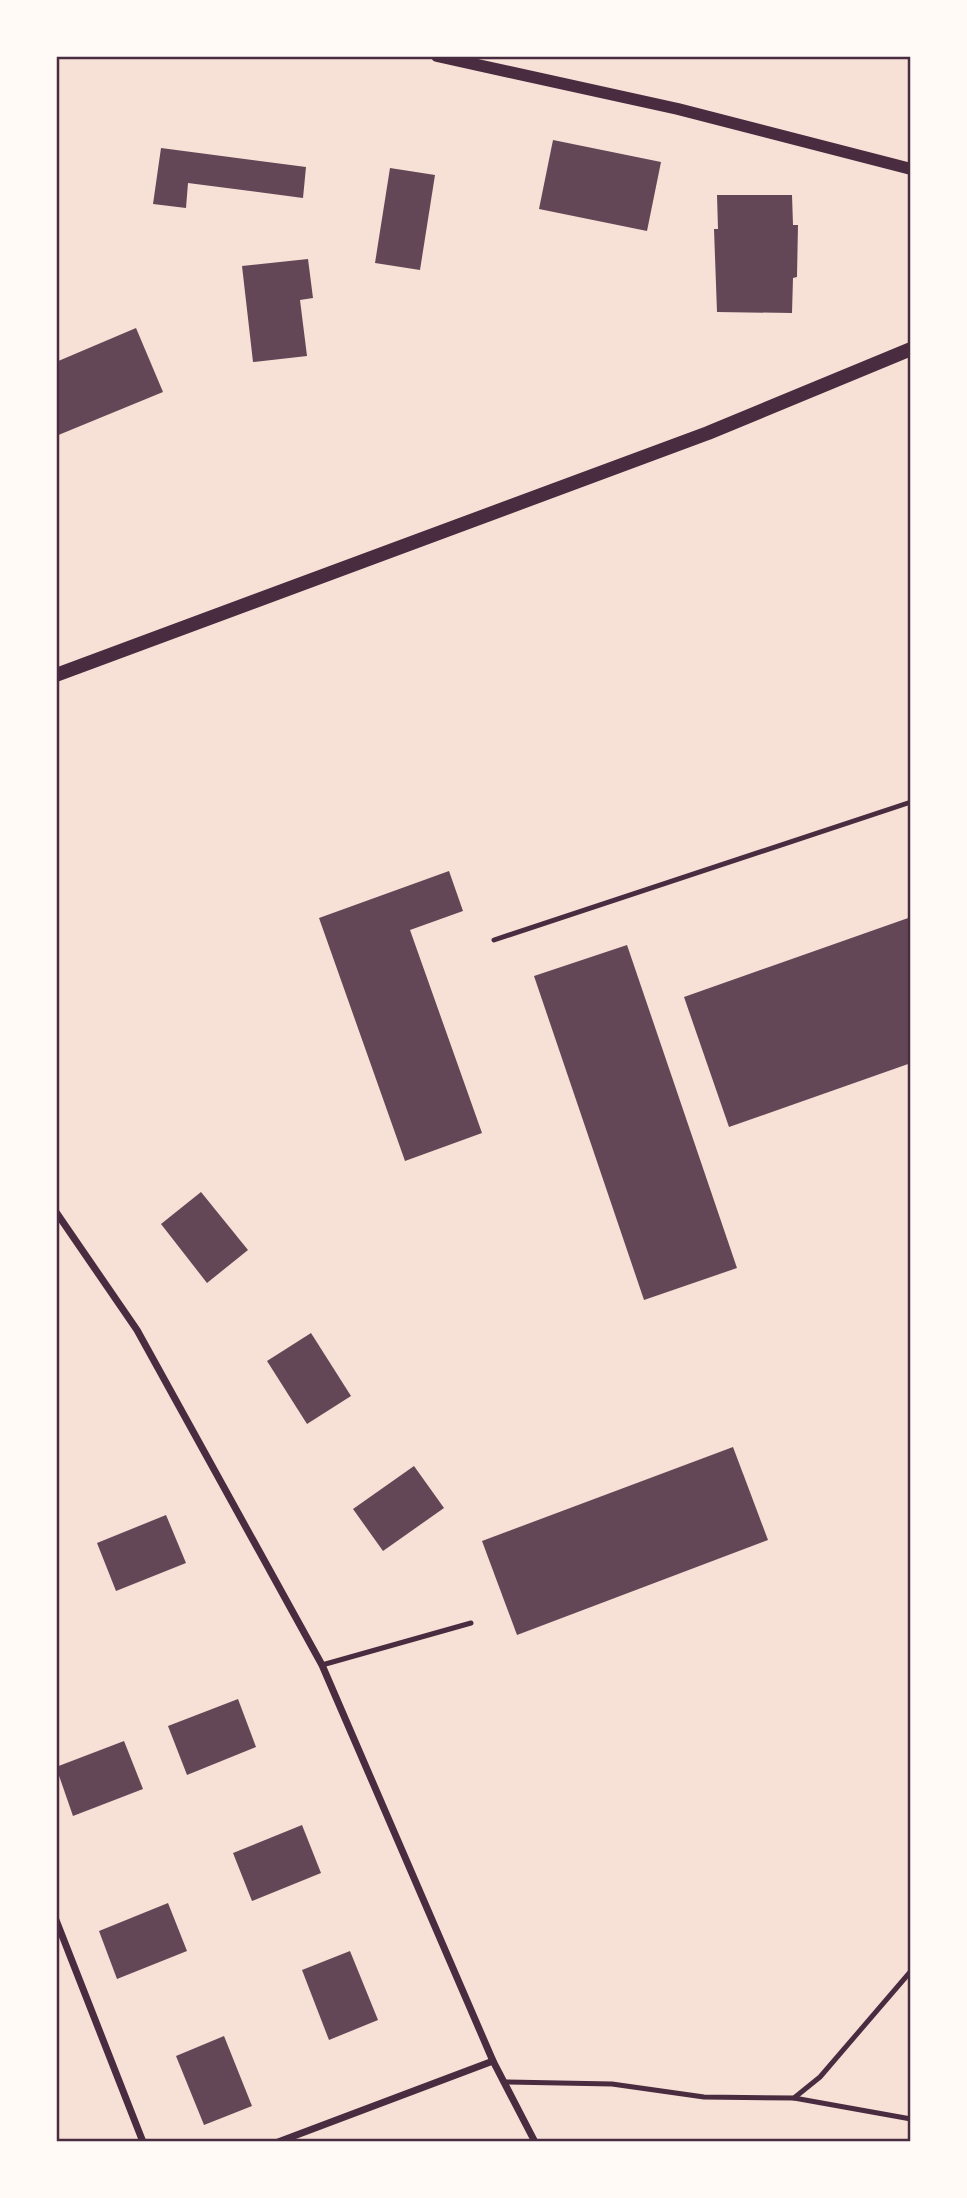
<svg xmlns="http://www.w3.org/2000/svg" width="967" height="2198" font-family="'Fira Sans Condensed',sans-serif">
	<rect width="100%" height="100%" fill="#f7e1d7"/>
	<g fill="#644757">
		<path d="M553,140L661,162L647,231L539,209Z"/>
		<path d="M161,148L306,167L303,198L188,183L186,208L153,204Z"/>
		<path d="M390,168L435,175L420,270L375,263Z"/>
		<path d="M717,195H792L793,225H798L797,277L793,278L792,313L717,312L714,229H718Z"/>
		<path d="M308,259L313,298L300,300L307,356L253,362L242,266Z"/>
		<path d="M136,328L163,392L56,436V362Z"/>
		<path d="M449,871L463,911L410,930L482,1133L405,1161L319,918Z"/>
		<path d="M911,917V1063L729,1127L684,997Z"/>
		<path d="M627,945L737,1268L644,1300L534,976Z"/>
		<path d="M201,1192L248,1250L207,1283L161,1224Z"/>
		<path d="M311,1333L351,1396L307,1424L267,1361Z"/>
		<path d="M733,1447L768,1540L517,1635L482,1541Z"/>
		<path d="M414,1466L444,1508L383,1551L353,1509Z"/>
		<path d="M166,1515L186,1563L116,1591L97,1543Z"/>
		<path d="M238,1699L256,1747L187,1775L168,1726Z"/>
		<path d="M124,1741L143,1789L73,1816L56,1767Z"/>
		<path d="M302,1825L321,1873L252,1901L233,1853Z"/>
		<path d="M168,1903L187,1951L117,1979L99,1931Z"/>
		<path d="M350,1951L378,2020L329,2040L302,1970Z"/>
		<path d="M224,2036L252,2106L204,2125L176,2056Z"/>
	</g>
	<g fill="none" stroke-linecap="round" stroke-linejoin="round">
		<g stroke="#4a2c40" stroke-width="5">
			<path d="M494,940L911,802"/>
			<path d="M322,1665L471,1623"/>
			<path d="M504,2082L612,2084L704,2097L794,2098L820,2077L911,1971"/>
			<path d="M794,2098L911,2119"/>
		</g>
		<g stroke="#4a2c40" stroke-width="7">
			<path d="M56,1212L137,1330L322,1665L493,2061L535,2142"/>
			<path d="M56,1920L143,2142"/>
			<path d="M278,2142L493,2061"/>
		</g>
		<path stroke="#4a2c40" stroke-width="12" d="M437,56L678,109L911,169"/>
		<path stroke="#4a2c40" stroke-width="14" d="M56,675L708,433L911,349"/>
	</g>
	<rect width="967" height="2198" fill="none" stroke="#fffaf5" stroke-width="116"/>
	<rect x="58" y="58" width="851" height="2082" fill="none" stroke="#4a2c40" stroke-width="2.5"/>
</svg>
